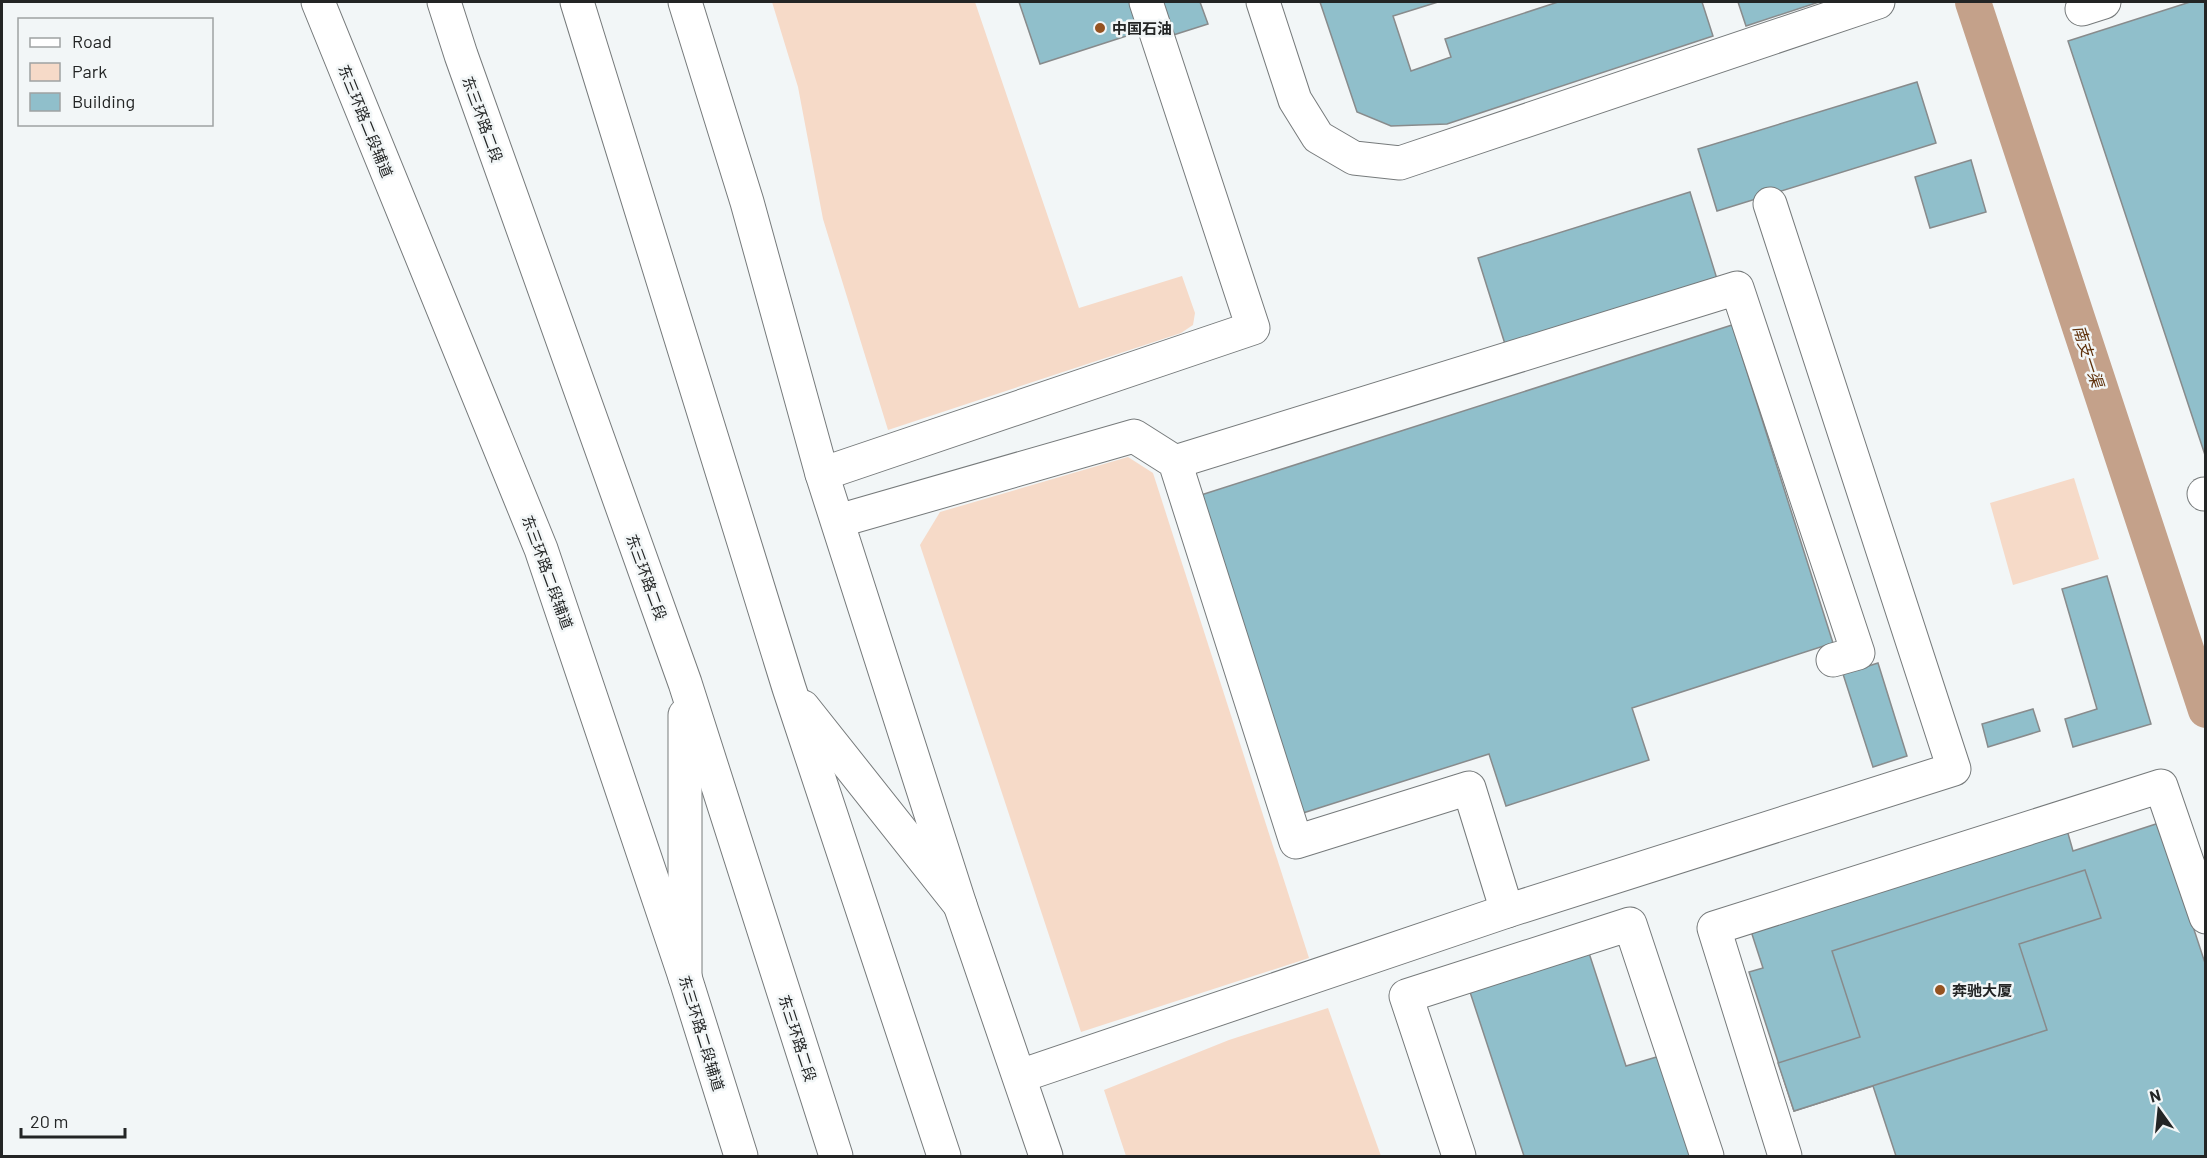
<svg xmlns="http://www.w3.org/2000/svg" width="2207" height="1158" font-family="Barlow,'Noto Sans SC',sans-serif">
	<rect width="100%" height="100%" fill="#f2f6f7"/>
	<g fill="#f6dac8">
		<path d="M772,2H975L1079,308L1182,276L1195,313L1193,325L1181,333L888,430L823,219L798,87Z"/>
		<path d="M1128,457L1153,473L1309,958L1081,1032L920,545L940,512Z"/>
		<path d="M2074,478L2099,559L2013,585L1990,503Z"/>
		<path d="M1328,1008L1381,1156H1126L1104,1090L1229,1040Z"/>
	</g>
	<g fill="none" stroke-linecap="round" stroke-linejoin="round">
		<path stroke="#c4a18a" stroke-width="36" d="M1973,2L2206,710"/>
	</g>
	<g fill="#90bfcb" stroke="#888b8c" stroke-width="1.5">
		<path d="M1019,2H1135L1145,30L1040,64Z"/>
		<path d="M1155,2H1200L1208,24L1167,37Z"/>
		<path d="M1320,2H1438L1393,16L1411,71L1451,57L1445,39L1558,2H1702L1713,36L1447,124L1391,126L1357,112Z"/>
		<path d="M1738,2H1819L1746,26Z"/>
		<path d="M2190,2H2206V458L2068,41Z"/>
		<path d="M1917,82L1936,143L1717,211L1698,149Z"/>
		<path d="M1971,160L1986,212L1930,228L1915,177Z"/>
		<path d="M1690,192L1717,279L1505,344L1478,258Z"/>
		<path d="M1732,325L1833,643L1632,708L1649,760L1506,806L1489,754L1303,813L1201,495Z"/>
		<path d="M2107,576L2151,724L2073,747L2065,719L2097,709L2062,589Z"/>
		<path d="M1878,663L1907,756L1873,767L1843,674Z"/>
		<path d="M2033,709L2040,731L1988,747L1982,724Z"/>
		<path d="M2065,823L2073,851L2159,823L2206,966V1156H1896L1873,1086L1794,1111L1749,972L1763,968L1749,925Z"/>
		<path d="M2085,870L2101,918L2019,944L2047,1030L1794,1111L1778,1063L1860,1037L1832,951Z"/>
		<path d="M1588,950L1626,1066L1660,1056L1693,1156H1524L1469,989Z"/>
	</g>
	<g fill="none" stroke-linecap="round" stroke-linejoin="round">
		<defs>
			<g id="minor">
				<path d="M1263,2L1295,100L1318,137L1354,158L1400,163L1878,2"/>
				<path d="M2082,9L2104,2"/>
				<path d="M1175,462L1737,288L1858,653L1833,660"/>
				<path d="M822,474L1253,328L1146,2"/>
				<path d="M2204,494H2206"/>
				<path d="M838,521L1134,436L1175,462L1296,842L1469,788L1507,911"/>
				<path d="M1020,1076L1507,911L1954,769L1770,204"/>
				<path d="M1459,1156L1406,996L1630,924L1707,1156"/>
				<path d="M1785,1156L1714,928L2161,786L2206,917"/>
			</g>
			<g id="major">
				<path d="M318,2L541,549L685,977L741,1156"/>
				<path d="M685,2L747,202L822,474L960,905L1046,1156"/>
			</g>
			<g id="highway">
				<path d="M444,2L461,55L685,683L836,1156"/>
				<path d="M577,2L789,688L944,1156"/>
				<path d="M803,707L960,905"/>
				<path d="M685,715V977"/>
			</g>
		</defs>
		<use href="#minor" stroke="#767a7b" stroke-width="35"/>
		<use href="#major" stroke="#767a7b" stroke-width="35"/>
		<use href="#highway" stroke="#767a7b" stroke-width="35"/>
		<use href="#minor" stroke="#fff" stroke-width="33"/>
		<use href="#major" stroke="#fff" stroke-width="33"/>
		<use href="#highway" stroke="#fff" stroke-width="33"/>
	</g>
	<g fill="#955321" stroke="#f2f6f7" stroke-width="2">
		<circle cx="1100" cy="28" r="6"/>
		<circle cx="1940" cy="990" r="6"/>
	</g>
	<g text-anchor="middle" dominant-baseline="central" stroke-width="5" stroke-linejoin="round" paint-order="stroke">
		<g font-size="15" font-weight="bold" fill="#232525" stroke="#f2f6f7" text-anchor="start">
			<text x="1112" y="28">中国石油</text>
			<text x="1952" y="990">奔驰大厦</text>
		</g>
		<g font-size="15" fill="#232525" stroke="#f2f6f7">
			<text transform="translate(483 119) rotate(70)">东三环路二段</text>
			<text transform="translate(366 121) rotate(68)">东三环路二段辅道</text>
			<text transform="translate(548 572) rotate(70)">东三环路二段辅道</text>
			<text transform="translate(647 577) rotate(70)">东三环路二段</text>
			<text transform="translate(702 1033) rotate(73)">东三环路二段辅道</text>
			<text transform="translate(798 1038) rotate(72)">东三环路二段</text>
		</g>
		<g font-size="16" font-style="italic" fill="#5f310b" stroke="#f2f6f7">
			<text transform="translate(2089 356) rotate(72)">南支一渠</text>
		</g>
	</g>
	<rect width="2207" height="1158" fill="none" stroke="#232525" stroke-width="6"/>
	<rect x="18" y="18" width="195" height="108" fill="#f2f6f7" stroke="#9fa2a3" stroke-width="1.5"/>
	<rect x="30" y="38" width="30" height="9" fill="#ffffff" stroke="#9fa2a3" stroke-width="1.5"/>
	<text x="72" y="48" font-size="18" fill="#232525">Road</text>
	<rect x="30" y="63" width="30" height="18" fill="#f6dac8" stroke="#9fa2a3" stroke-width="1.5"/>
	<text x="72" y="78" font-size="18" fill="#232525">Park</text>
	<rect x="30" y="93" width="30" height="18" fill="#90bfcb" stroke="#9fa2a3" stroke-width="1.5"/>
	<text x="72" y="108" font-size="18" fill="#232525">Building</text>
	<g transform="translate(2159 1110) rotate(345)" stroke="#f2f6f7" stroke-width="4.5" paint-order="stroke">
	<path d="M0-4.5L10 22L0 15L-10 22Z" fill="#232525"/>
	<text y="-9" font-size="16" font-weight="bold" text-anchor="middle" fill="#232525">N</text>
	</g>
	<path d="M21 1128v9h104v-9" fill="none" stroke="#232525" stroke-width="3"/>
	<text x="30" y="1128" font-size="18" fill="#232525" stroke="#f2f6f7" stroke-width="4.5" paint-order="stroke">20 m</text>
</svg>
